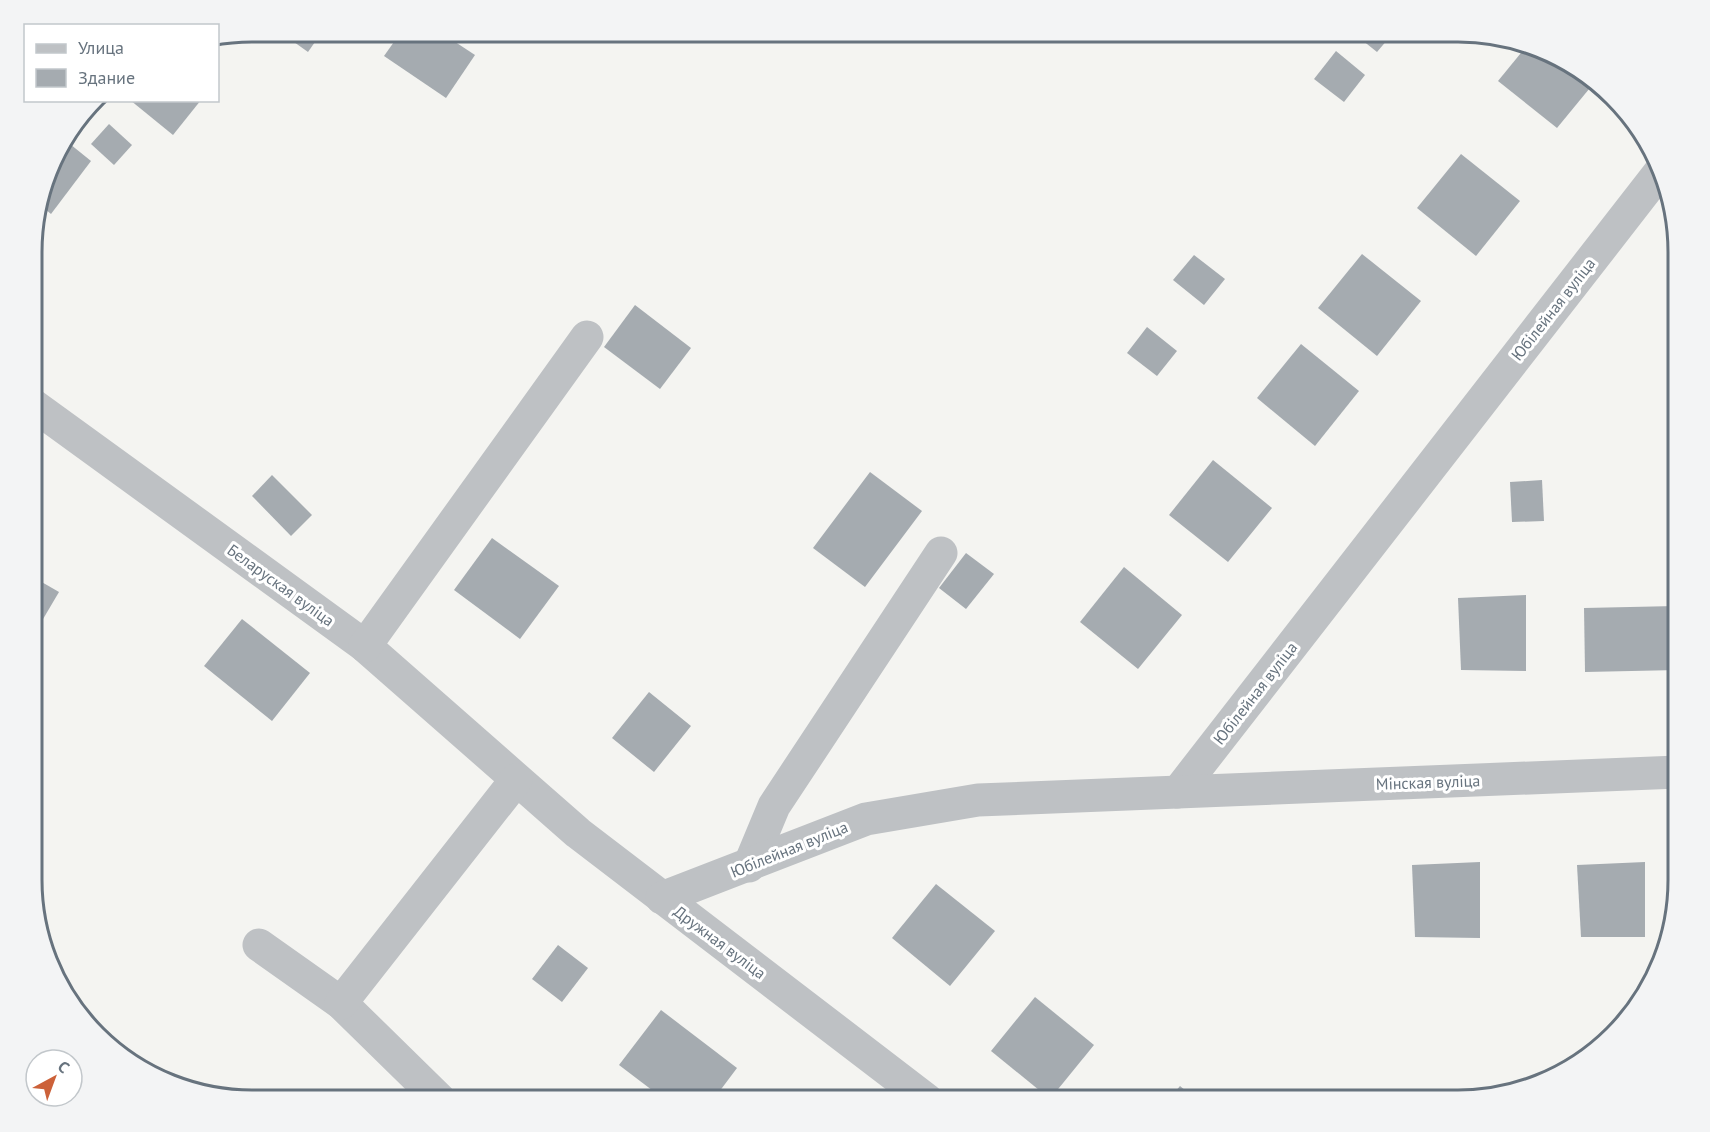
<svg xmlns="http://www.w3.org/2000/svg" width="1710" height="1132" font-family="'PT Sans',sans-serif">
	<rect width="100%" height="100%" fill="#f4f4f1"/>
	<g fill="#a5abb0">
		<path d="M291,32H322L308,52L287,37Z"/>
		<path d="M401,32H440L475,55L446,98L384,56Z"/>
		<path d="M1352,32H1394L1377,52Z"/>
		<path d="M1529,43L1581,69L1594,83L1557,128L1498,81Z"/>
		<path d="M1336,51L1365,75L1344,102L1314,79Z"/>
		<path d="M130,100H201L173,135Z"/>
		<path d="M109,124L132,145L114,165L91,144Z"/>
		<path d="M65,140L91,161L51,214L39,204L54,154Z"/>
		<path d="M1461,154L1520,201L1476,256L1417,208Z"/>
		<path d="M1362,254L1421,301L1377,356L1318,308Z"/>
		<path d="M1194,255L1225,279L1204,305L1173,280Z"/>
		<path d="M635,305L691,348L660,389L604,347Z"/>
		<path d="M1147,327L1177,351L1157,376L1127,353Z"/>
		<path d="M1301,344L1359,391L1315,446L1257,398Z"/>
		<path d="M1213,460L1272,508L1228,562L1169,515Z"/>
		<path d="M870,472L922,511L865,587L813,548Z"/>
		<path d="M272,475L312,515L291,536L252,496Z"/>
		<path d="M1542,480L1544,521L1512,522L1510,482Z"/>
		<path d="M492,538L559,586L520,639L454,590Z"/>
		<path d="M966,553L994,574L966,609L939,588Z"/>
		<path d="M1124,567L1182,615L1138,669L1080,622Z"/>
		<path d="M33,577L59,592L33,636Z"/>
		<path d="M1526,595V671L1461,670L1458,598Z"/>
		<path d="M1676,606L1678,670L1585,672L1584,608Z"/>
		<path d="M242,619L310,673L272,721L204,666Z"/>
		<path d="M649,692L691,726L654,772L612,738Z"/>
		<path d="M1480,862V938L1415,937L1412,865Z"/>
		<path d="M1645,862V937H1581L1577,865Z"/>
		<path d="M936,884L995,931L950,986L892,938Z"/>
		<path d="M558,945L588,968L562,1002L532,979Z"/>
		<path d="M1035,997L1094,1045L1050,1099L991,1051Z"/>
		<path d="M661,1010L737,1068L713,1100H665L619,1065Z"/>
		<path d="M1180,1086L1197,1100H1168Z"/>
	</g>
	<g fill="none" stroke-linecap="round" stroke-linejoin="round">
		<g stroke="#bec1c4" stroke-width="33">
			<path d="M33,405L365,646L578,833L927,1100"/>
			<path d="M365,646L587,337"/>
			<path d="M1178,792L1659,173"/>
			<path d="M749,866L774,806L941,553"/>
			<path d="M662,898L866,819L978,800L1678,772"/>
			<path d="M259,945L341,1003L440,1100"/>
			<path d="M341,1003L516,780"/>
		</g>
	</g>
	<g text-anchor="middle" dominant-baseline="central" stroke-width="6" stroke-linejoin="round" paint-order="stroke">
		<g font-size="16" fill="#67737e" stroke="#fff">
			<text transform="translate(1553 309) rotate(-52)">Юбілейная вуліца</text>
			<text transform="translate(281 585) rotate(36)">Беларуская вуліца</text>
			<text transform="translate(1255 693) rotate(-52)">Юбілейная вуліца</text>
			<text transform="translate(1428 782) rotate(-2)">Мінская вуліца</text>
			<text transform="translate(789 849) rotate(-22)">Юбілейная вуліца</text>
			<text transform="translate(720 942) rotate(37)">Дружная вуліца</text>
		</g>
	</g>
	<path d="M0 0H1710V1132H0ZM252 42H1458A210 210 0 0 1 1668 252V880A210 210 0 0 1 1458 1090H252A210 210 0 0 1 42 880V252A210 210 0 0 1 252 42Z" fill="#f3f4f5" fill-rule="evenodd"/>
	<path fill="none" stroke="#67737e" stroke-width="3" d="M252 42H1458A210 210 0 0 1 1668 252V880A210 210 0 0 1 1458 1090H252A210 210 0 0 1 42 880V252A210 210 0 0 1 252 42Z"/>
	<rect x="24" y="24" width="195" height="78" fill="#ffffff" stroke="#c2c7cb" stroke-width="1.5"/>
	<rect x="36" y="44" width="30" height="9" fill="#bec1c4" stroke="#c2c7cb" stroke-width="1.5"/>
	<text x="78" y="54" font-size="18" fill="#67737e">Улица</text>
	<rect x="36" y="69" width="30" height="18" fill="#a5abb0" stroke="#c2c7cb" stroke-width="1.5"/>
	<text x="78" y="84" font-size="18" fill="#67737e">Здание</text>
	<g transform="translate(54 1078) rotate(41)"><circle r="28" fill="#ffffff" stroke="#c2c7cb" stroke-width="1.5"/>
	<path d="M0-4.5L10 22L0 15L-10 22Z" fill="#cc6139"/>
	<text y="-9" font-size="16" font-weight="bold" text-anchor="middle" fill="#67737e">С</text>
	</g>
</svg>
